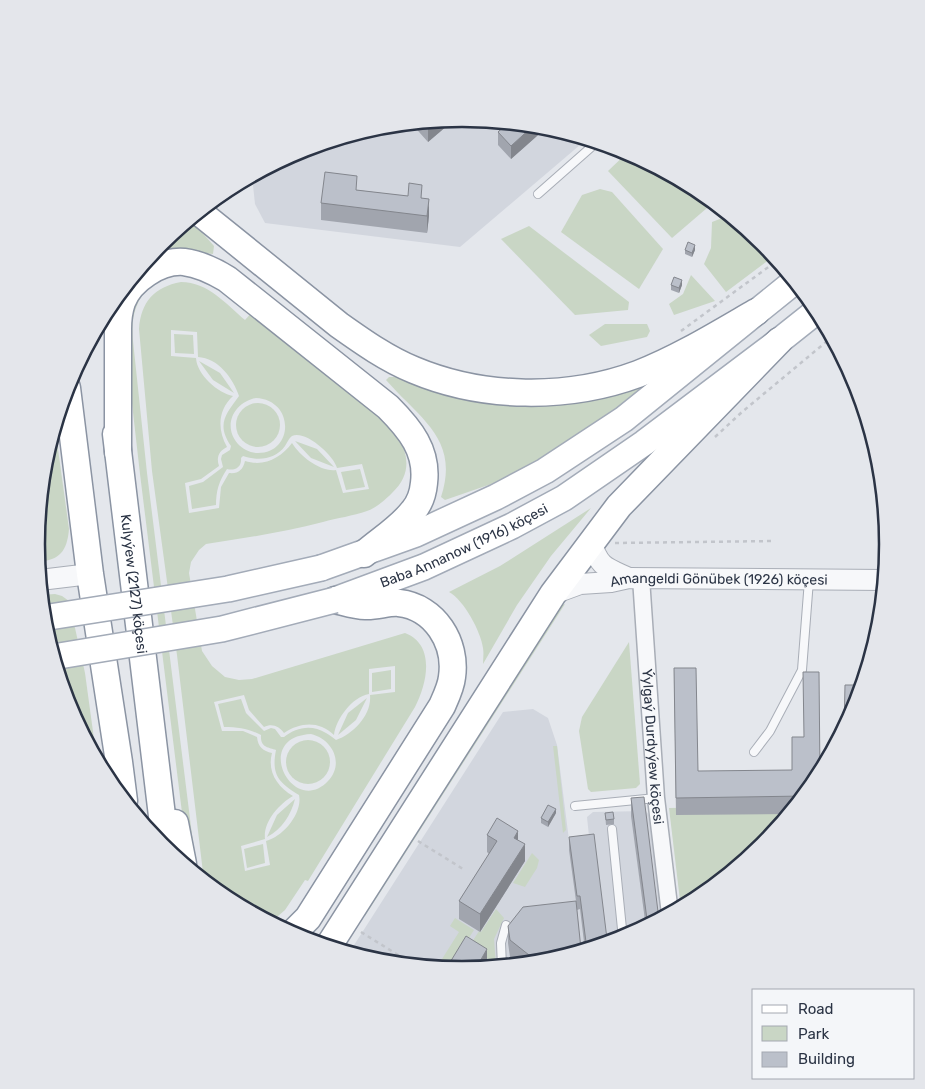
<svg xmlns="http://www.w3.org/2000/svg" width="925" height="1089" font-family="Rubik,sans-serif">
	<rect width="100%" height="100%" fill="#e4e7ec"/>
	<g fill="#d2d6de">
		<path d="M463,118L546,127L587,139L460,247L265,223L255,204L252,176L300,151L380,126Z"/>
		<path d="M533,709L548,718L557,745L570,848L590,846L587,817L593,812L646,811L653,820L665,917L625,938L545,963L462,971L379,962L349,953L503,712Z"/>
	</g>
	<g fill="#c9d6c5" fill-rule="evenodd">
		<path d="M628,152L700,190L714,202L672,238L608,171Z"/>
		<path d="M600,189L612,192L663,249L639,289L561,232L582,195Z"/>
		<path d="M730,215L764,243L774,256L726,292L704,264L711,248L712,222Z"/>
		<path d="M190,219L214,246L213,254L177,250L148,259L161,243Z"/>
		<path d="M529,226L629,302L628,310L575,315L501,239Z"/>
		<path d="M187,269L249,305L244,311C230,298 216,284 197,278C176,270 147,283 138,303C132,316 132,328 133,341L147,473L197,875L189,869L140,474L125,342V319L144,285Z"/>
		<path d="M691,275L715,301L674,315L669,304L683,294Z"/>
		<path d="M181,282C208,282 226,304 245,320L255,309L382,413C402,438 420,467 392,493C385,500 376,508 367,511C353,516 337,518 323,522C284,532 246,538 206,544L199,550L191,562L189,573L202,651L212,666L225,677L239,680L252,679L405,633C436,645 427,684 415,707L308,881L305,880L285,910L270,923L225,899L204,881L177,655L152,471L139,329C141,302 154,287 181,282ZM171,330L197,332L198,357C218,358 233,378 239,396C226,414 216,424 231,446L230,450L222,455L221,459L223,467L203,482L189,486L192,509L216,505C216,491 219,481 227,469C235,471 242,467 241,458L243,456C258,461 275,460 285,446C287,443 289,438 292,436C306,430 334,456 337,468L362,464L369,489L343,493L336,470C320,472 300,456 292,443C281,458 264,467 245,461C243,470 238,474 229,473L221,487L219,508L189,513L185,483L201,479L219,466C216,457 219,451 227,447C217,429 218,410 233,396C218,393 197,375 196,358L171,356ZM256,398C295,400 294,453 258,453C250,453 243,449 238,444C222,426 234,402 256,398ZM395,666V692L370,695C372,715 353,734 336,740C333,738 330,735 326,733C312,724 296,727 284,737H281L275,729L271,728L264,731L246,713L241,699L218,704L224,727C239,727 249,729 261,735C260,748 269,747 276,750C271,775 279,783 299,795C303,813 283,837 266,841L270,865L245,871L241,846L265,839C263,822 279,804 293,796C277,787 267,771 272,753C263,751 258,747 257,737L243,731H222L214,702L244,695L249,710L264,727C272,723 279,726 284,733C301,722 319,721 334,735C336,719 352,697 369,694V669ZM311,734C332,739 345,763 328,781C293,818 251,737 311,734Z"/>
		<path d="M605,324H647L650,331L647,337L601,346L589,335Z"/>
		<path d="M174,334L193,335L194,354L175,353Z"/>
		<path d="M199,361L220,373L234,393L213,380Z"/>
		<path d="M389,377H397L452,396L515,406L591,401L651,382L606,419L514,476L445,500L441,497C460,439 420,419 386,380Z"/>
		<circle cx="258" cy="425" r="22"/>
		<path d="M55,427L69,529C67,551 60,560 38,562L36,544L44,461Z"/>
		<path d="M295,441L317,449L334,467L311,458Z"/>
		<path d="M360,469L365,487L346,490L341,472Z"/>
		<path d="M591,508L551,556L517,605L483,664C483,659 484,654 483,648C481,632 464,600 449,592L500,566Z"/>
		<path d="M55,594L62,596L69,601L85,673L97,761L69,707L44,627L41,595Z"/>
		<path d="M565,604L365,916L357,912L554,608Z"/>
		<path d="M629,642L640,784L636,788L591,792L588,789L579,731L582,717Z"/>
		<path d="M391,670V689L372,692V673Z"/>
		<path d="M367,698L356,720L338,735L348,713Z"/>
		<circle cx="308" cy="762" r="22"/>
		<path d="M553,746H557L566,830L563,833Z"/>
		<path d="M295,799C291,815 282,829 267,837L277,815Z"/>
		<path d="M797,806L764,846L699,899L681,909L669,808Z"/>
		<path d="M263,844L265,863L247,868L244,849Z"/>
		<path d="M532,853L539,860L537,868L525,887L513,883Z"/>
		<path d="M496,909L504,918L494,939L496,966L486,968L491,961L469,947L479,931L481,932Z"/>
		<path d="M455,918L474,930L449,969L438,968L437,967L459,932L450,926Z"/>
	</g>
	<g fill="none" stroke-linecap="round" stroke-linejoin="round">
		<defs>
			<g id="service">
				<path d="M538,194L597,142"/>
				<path d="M754,752L770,731L802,670L809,580"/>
				<path d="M575,806L656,798"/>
				<path d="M612,829L623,939"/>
				<path d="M502,967L501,943L506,925"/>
			</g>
			<g id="minor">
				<path id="s1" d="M641,578L656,798L670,914"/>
			</g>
			<g id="tertiary">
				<path d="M591,542C600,568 605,567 629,578"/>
				<path d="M40,580L90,574"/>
				<path id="s2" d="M553,594L580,584L611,582L629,578L885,580"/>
			</g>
			<g id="primary">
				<path d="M321,568L416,534L496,497L545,471L624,419L795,281"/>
				<path id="s3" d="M335,600L424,567L512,526L564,498L644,443L779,341L818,310"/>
			</g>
			<g id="trunk">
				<path d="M199,212L339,325C363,342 387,359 414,370C483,399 568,400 638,374C679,358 718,334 756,312"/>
				<path d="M67,388L90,574L119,762L124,801"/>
				<path id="s4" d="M116,434L166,849"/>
				<path d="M118,452V329C118,320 119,311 122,302C130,280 160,260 184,262C200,264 214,271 227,279L388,407C410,429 428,451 424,483C423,494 420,503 413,511C400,528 380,540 364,554"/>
				<path d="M175,823L183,864"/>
				<path d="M292,934L308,918L442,706C446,697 451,687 452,677C457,643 435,607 399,603C388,602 376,607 365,606C355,606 344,602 335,600"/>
				<path d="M328,947L553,594L619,506L779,341"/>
			</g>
		</defs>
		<use href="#service" stroke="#a9aeb7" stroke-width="10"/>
		<use href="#minor" stroke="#a9aeb7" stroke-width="19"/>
		<use href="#tertiary" stroke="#a9aeb7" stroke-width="22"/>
		<use href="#primary" stroke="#a3abb8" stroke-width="28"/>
		<use href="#trunk" stroke="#8b94a3" stroke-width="29"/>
		<g stroke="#c2c5cb" stroke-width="2.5" stroke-dasharray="4 4" stroke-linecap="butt">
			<path d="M681,331L778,260"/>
			<path d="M715,437L742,412L832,337"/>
			<path d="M615,543L775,541"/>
			<path d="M418,841L463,869"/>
			<path d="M361,932L406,960"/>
		</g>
		<use href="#service" stroke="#f7f8fa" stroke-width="8"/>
		<use href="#minor" stroke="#f7f8fa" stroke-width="16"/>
		<use href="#tertiary" stroke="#f7f8fa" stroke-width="20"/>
		<use href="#primary" stroke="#fff" stroke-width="25"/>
		<use href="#trunk" stroke="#fff" stroke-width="26"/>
		<defs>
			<g id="primary-bridge">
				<path d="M43,618L228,589L321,568"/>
				<path d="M53,657L222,629L335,600"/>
			</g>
		</defs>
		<use href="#primary-bridge" stroke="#a3abb8" stroke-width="28" stroke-linecap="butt"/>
		<use href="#primary-bridge" stroke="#fff" stroke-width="25"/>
	</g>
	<g fill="#a1a5ae">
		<path d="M455,119L428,142L411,123Z"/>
		<path d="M508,123L546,126L554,129L549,133L546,128L511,159L498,145V132Z"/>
		<path d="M357,190L422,198L429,216L427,233L321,220V203Z"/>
		<path d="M685,250H695L692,257L685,254Z"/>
		<path d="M671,285H682L679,293L671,290Z"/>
		<path d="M866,415L872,434L865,425V416Z"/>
		<path d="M674,668L698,771L817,782L790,814L676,815Z"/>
		<path d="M631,798L659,920L646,928L631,816Z"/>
		<path d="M556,813L548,827L541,823V818Z"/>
		<path d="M605,813L614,819V824L606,825Z"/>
		<path d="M487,835L518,840L525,861L480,932L459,919V901L489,854L487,852Z"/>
		<path d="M569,837L608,944L583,951V942H584L580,909L577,910L581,952L545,963L520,965L510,957L508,943V926L576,901L569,850Z"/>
	</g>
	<g fill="#83868d">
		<path d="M455,119L428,142V125L433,121Z"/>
		<path d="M534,125L546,126V128L511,159V146Z"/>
		<path d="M549,128L554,129L549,133Z"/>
		<path d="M429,199V216L427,233V216Z"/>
		<path d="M695,245V250L692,257V253Z"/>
		<path d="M682,280V285L679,293V288Z"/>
		<path d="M556,809V813L548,827V822Z"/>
		<path d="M518,831V848L514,838Z"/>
		<path d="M525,844V861L480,932V914Z"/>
		<path d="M487,949V963L483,969L475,970Z"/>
	</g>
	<g fill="#bbc0ca" stroke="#83868d">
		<path d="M433,121L428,125L425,122Z"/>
		<path d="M508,123L534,125L511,146L498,132Z"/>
		<path d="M325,172L357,176L356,190L408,196L409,183L422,185L421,198L429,199L427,216L321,203Z"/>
		<path d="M688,242L695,245L692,253L685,250Z"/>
		<path d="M674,277L682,280L679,288L671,285Z"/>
		<path d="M674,668H696L698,771L792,770V737H804L803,672H819L820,775L817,782L805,796L676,798Z"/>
		<path d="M845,685H863L856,708L844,730Z"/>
		<path d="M644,797L659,920L648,927L631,798Z"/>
		<path d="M548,805L556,809L548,822L541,818Z"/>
		<path d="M613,812L614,819L606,820L605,813Z"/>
		<path d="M497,818L518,831L514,838L525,844L480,914L459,901L497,841L487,835Z"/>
		<path d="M594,834L607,939L586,942L580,896H577L569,837Z"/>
		<path d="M576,901L581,949L529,955L510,940L508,926L523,907Z"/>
		<path d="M466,936L487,949L475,970L462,971L446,969Z"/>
		<path d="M607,939L608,944L584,951L583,942Z"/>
	</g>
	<g text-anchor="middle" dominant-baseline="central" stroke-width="5" stroke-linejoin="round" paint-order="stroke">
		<g font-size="14" fill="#2b3445" stroke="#f4f6f9">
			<text stroke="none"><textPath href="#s3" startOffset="140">Baba Annanow (1916) köçesi</textPath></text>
			<text stroke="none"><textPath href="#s2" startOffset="168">Amangeldi Gönübek (1926) köçesi</textPath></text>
			<text stroke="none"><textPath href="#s4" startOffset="151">Kulyýew (2127) köçesi</textPath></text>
			<text stroke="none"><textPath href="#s1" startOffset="169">Ýylgaý Durdyýew köçesi</textPath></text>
		</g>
	</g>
	<path d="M0 0H925V1089H0ZM45 544a417 417 0 1 1 834 0a417 417 0 1 1-834 0Z" fill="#e4e6eb" fill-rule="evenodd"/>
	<path fill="none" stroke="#2b3445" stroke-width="2.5" d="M45 544a417 417 0 1 1 834 0a417 417 0 1 1-834 0Z"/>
	<rect x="752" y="989" width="162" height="90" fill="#f4f6f9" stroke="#a4a8b1"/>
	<rect x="762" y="1005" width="25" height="8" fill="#ffffff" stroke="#a4a8b1"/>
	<text x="798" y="1014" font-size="15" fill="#2b3445">Road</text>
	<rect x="762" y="1026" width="25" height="15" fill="#c9d6c5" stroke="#a4a8b1"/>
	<text x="798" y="1039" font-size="15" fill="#2b3445">Park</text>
	<rect x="762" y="1052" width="25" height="15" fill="#bbc0ca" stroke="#a4a8b1"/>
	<text x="798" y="1064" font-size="15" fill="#2b3445">Building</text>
</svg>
